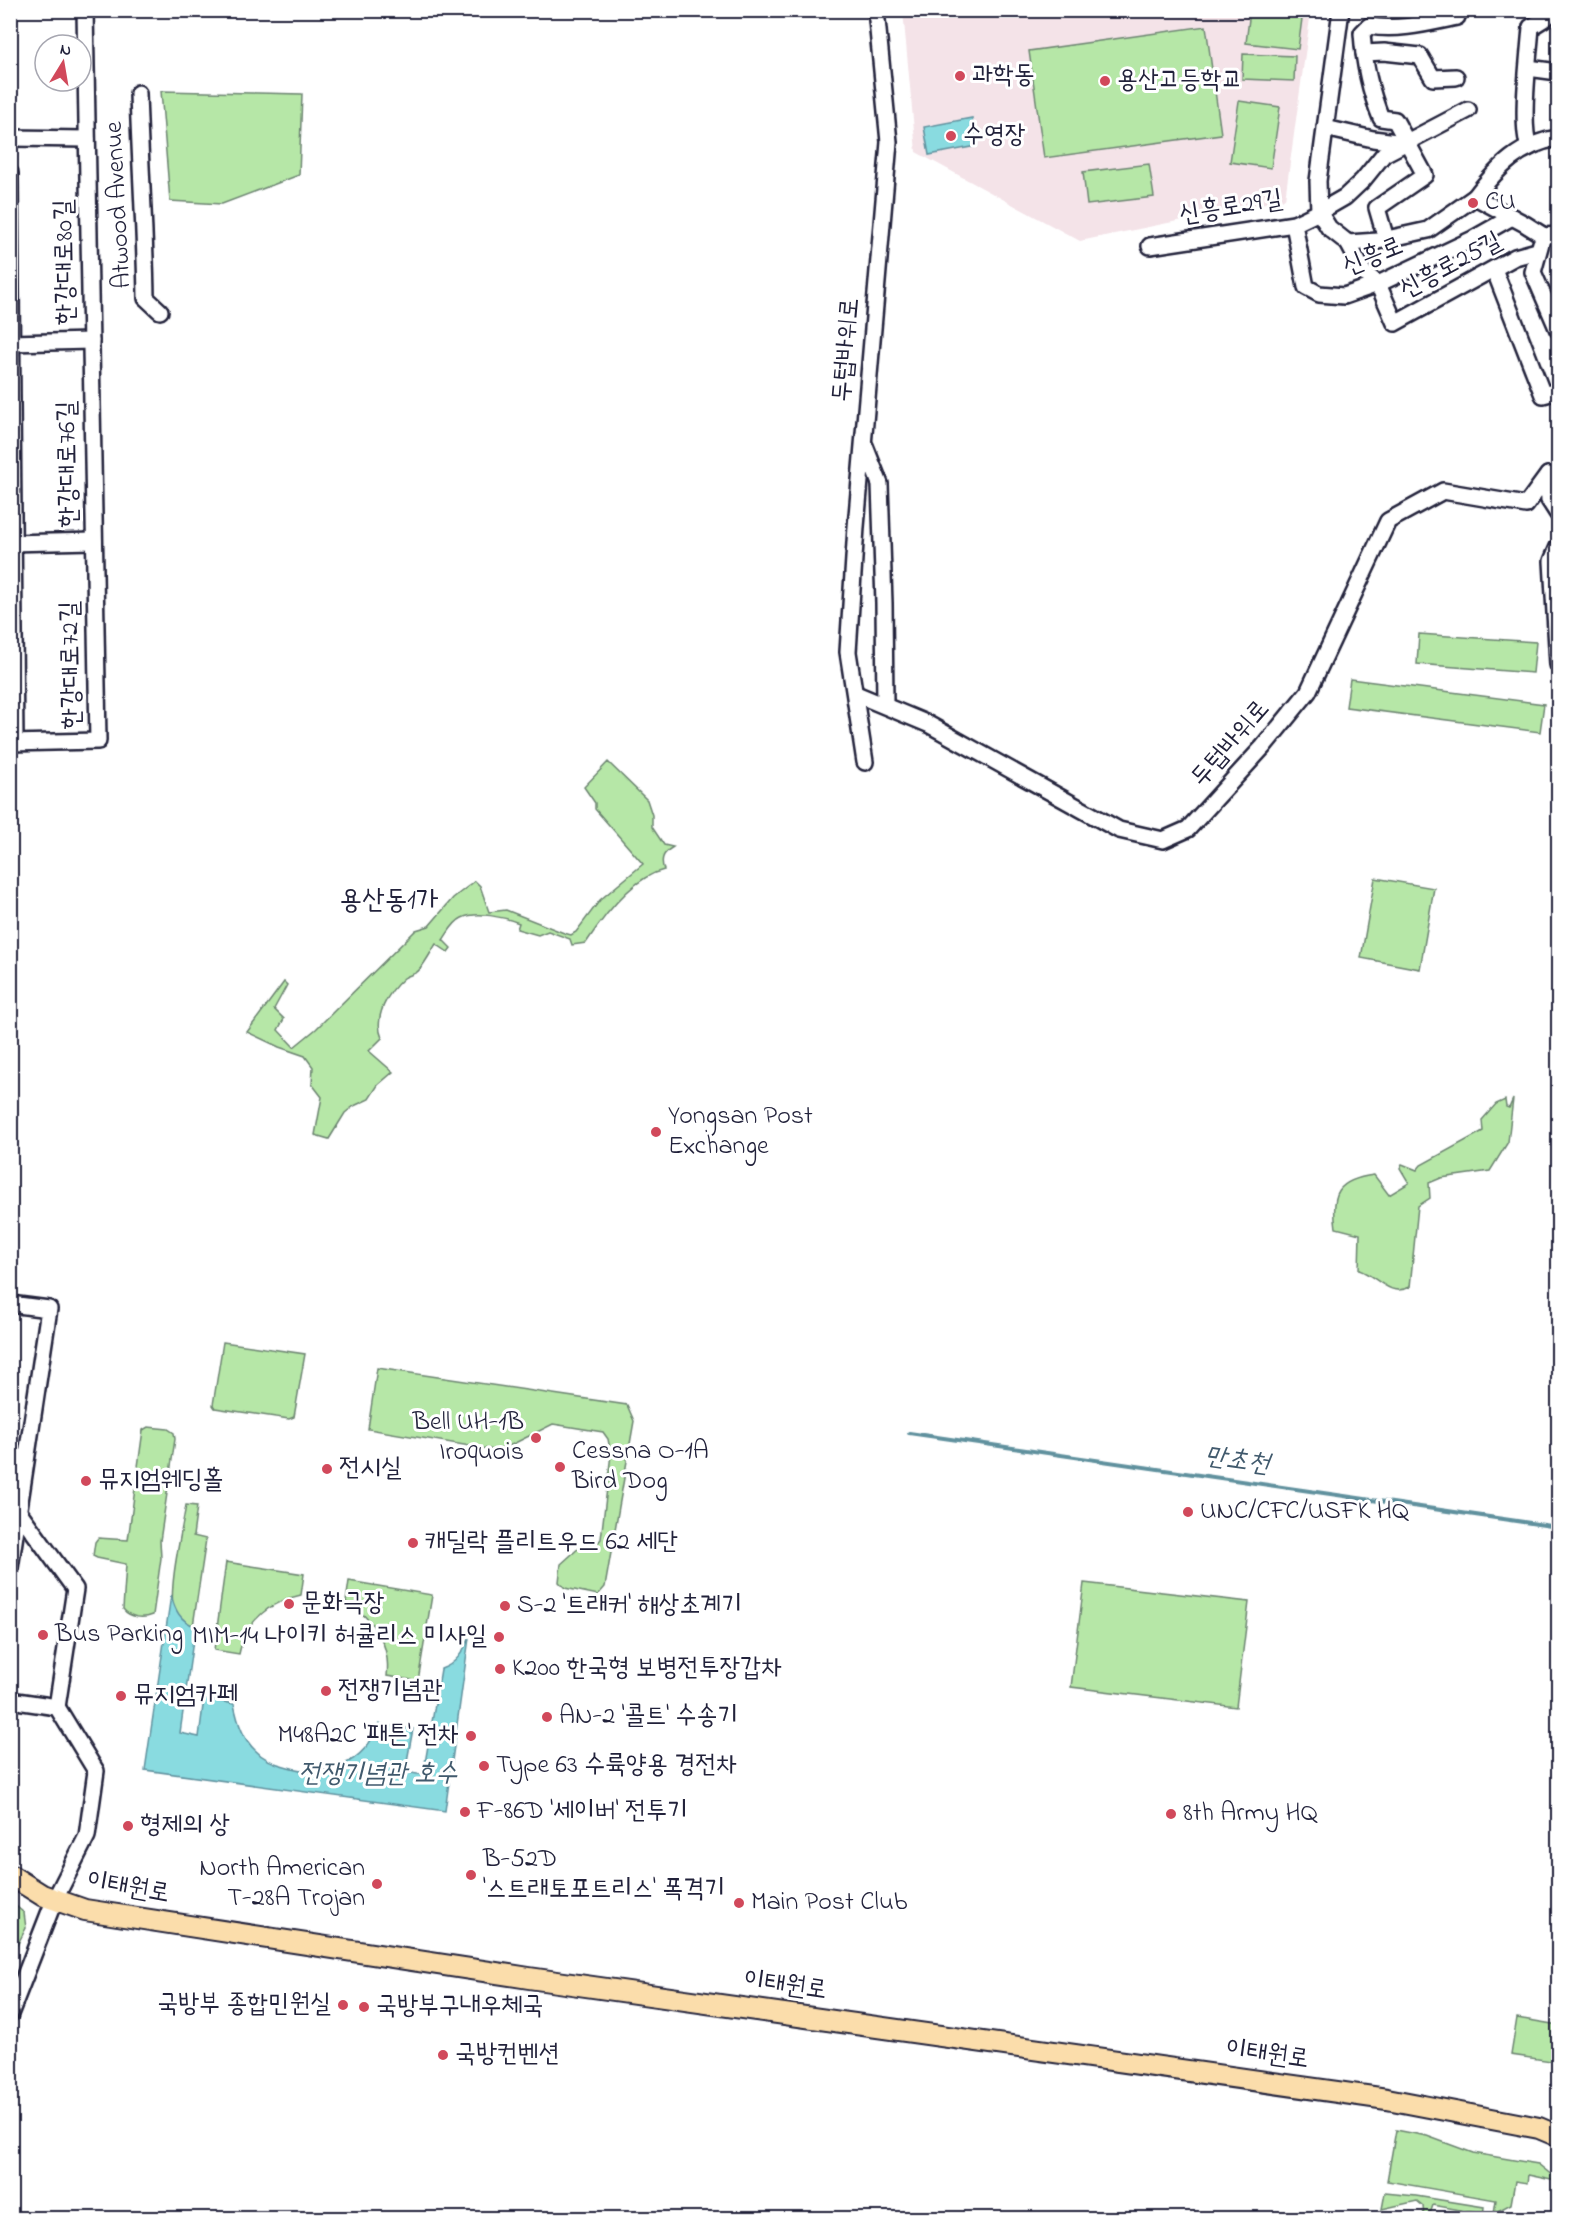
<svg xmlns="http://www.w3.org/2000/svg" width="1569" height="2229" font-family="'Indie Flower','Poor Story',sans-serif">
	<rect width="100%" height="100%" fill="#fff"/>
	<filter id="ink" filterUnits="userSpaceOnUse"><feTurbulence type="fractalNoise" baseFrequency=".0167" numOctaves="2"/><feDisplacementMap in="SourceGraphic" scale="12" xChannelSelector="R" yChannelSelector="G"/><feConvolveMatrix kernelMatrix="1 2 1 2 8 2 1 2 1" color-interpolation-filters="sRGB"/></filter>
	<g filter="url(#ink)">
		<path fill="#f4e3e8" d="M903,11H1311L1285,199L1080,241L916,152Z"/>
		<g fill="#b6e7a7" stroke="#6c8471" stroke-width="1.5">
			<path d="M1250,11H1303L1298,49L1246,43Z"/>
			<path d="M1206,26L1221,134L1044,158L1029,51Z"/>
			<path d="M1243,54L1295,56L1294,81L1242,79Z"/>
			<path d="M161,91L302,94L299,175L222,204L170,201Z"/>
			<path d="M1239,101L1280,107L1271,168L1230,162Z"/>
			<path d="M1149,164L1154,197L1087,205L1083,172Z"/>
			<path d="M1419,634L1536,642L1533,673L1417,664Z"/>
			<path d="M1350,679L1544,704L1540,732L1346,707Z"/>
			<path d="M608,762L647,800L652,815V827L664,845L673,847C663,853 660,859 664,870C632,877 603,917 586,943L572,945L570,939L548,931L538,935L517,929L519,923C504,917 477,911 462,918C453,922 448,933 443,940L451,948L448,952L436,944C432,950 422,969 417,972C413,975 408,975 404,978C388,992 373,1017 382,1038L369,1051L393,1072L378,1085L369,1099L354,1106L345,1113L329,1139L315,1135L322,1097L312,1084L313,1067L305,1056L279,1047L247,1032L284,982L287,985L274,1009L284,1019L278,1030L294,1047L316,1029L416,930L429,926L453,898L475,881L480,886L489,912L506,910L564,933L571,935L576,932L600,900L643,864L595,809V803L584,787Z"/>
			<path d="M1375,878L1434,888L1420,969L1361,958Z"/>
			<path d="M1513,1099L1508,1142L1490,1171L1441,1178L1429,1183L1430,1198L1418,1206L1410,1287C1389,1298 1377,1276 1359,1270L1360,1234L1336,1228C1331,1193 1337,1180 1374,1175L1389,1195L1409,1183L1400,1168L1402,1164L1417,1170L1421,1165L1483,1131L1482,1120L1496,1104L1505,1100L1506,1107L1509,1108Z"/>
			<path d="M223,1342L305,1354L294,1417L289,1419L215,1408L213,1405Z"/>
			<path d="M377,1368L627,1405L634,1421L605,1587L598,1595L565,1588L559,1582L561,1564L580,1547L595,1546L601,1539L611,1454L608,1439L603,1432L553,1424L511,1445L494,1450L368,1429Z"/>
			<path d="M148,1427L168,1429L174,1433L175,1439L160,1541L161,1558L153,1615C143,1619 130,1618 123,1609L126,1564L97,1558L93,1556L95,1542L98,1538L128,1540L143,1430Z"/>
			<path d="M186,1505L197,1506L193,1536L206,1539L193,1626C187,1624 179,1618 175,1612C166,1597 183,1525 186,1505Z"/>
			<path d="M226,1562L304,1574L301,1595C269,1602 246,1621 239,1654L214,1650Z"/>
			<path d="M349,1581L432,1595L418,1681L387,1676C391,1644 373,1618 346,1602Z"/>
			<path d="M1084,1583L1249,1602L1236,1707L1071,1687Z"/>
			<path d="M11,1902L24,1913L26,1928L11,1957Z"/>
			<path d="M1517,2018L1558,2025V2062L1511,2055Z"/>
			<path d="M1396,2130L1427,2136L1473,2153L1538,2164L1558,2180V2191L1554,2189L1556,2181L1528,2175L1527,2183L1515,2181L1511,2204L1494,2213L1496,2200L1387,2181Z"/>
			<path d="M1385,2193L1416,2196L1484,2207L1483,2218L1482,2214L1433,2205L1431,2211L1424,2218L1423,2206L1417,2201L1382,2209Z"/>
		</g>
		<g fill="#89dbe0" stroke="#60919e" stroke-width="1.5">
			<path d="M972,118L977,146L929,155L924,127Z"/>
			<path d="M171,1595C175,1610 180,1621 195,1626L180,1733L199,1737L204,1698L234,1704C237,1720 243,1739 255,1750C264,1760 275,1764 288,1767C327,1779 364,1764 379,1724L413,1729L405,1772L423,1775L441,1669C456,1664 463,1652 469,1638L445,1811L145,1770Z"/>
		</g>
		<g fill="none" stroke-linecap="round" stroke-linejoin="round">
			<path stroke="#60919e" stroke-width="4" d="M909,1433L1558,1527"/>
			<defs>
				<g id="minor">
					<path d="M1341,10L1318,181L1319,212L1329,228L1348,243L1378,241L1428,230L1475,197L1525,224L1544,236L1558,235"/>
					<path d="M1364,53L1384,52L1420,56L1433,78L1456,77"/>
					<path d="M1528,68L1558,72"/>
					<path d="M138,93C140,161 145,229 146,298L160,311"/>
					<path d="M1325,128L1373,139L1404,143"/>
					<path d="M10,138L87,139"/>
					<path d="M1529,147C1520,124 1529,55 1531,27L1547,17"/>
					<path d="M10,173L15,743"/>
					<path d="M1475,197C1498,167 1520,144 1558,138"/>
					<path d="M1294,224L1306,287L1319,294L1344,296L1378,284L1473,239L1512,217"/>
					<path d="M1386,239L1377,208L1425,175L1395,120L1381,118C1370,91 1364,62 1362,33L1369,26C1399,31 1428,23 1457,17"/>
					<path d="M1348,243L1364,273L1378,284L1395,323L1515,257L1537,251"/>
					<path d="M1541,243L1533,272L1558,330"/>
					<path d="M1150,246L1294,224L1319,212L1345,197L1363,180L1384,154L1468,110"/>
					<path d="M1494,269L1543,395L1558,391"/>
					<path d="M10,343L91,341"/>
					<path d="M865,446L880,484L884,603L885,705"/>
					<path d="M1548,475L1549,500L1558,514"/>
					<path d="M10,543L94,541"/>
					<path d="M1558,547L1552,561L1558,665"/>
					<path d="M856,694L928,724L1119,830L1163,840L1188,829L1263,747L1308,692L1388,521L1443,491L1526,505L1548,475"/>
					<path d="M10,743L98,741L85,10"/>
					<path d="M865,762L848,652L856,527L889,142L876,10"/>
					<path d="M10,1304L49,1309L10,1568"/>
					<path d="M10,1700L57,1707L75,1589L19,1512"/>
					<path d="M10,2014L54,1901L87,1836L96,1771L57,1707"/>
				</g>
				<path id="major" d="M10,1875L42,1895L85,1910L529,1978L1387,2099L1539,2128L1558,2136"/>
			</defs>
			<use href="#minor" stroke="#22223b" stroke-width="20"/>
			<use href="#major" stroke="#22223b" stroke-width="24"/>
			<use href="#minor" stroke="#fff" stroke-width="15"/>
			<use href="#major" stroke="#fbddab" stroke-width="20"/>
		</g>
	</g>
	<g fill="#d1495b" stroke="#fff" stroke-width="2">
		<circle cx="960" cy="76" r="6"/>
		<circle cx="1105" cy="81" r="6"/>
		<circle cx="951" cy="136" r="6"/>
		<circle cx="1473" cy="203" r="6"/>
		<circle cx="656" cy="1132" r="6"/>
		<circle cx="536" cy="1438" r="6"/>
		<circle cx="560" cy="1467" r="6"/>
		<circle cx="327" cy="1469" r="6"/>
		<circle cx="86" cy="1481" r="6"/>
		<circle cx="1188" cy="1512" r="6"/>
		<circle cx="413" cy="1543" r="6"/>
		<circle cx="289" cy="1604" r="6"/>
		<circle cx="505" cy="1606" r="6"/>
		<circle cx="43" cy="1635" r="6"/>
		<circle cx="499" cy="1637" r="6"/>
		<circle cx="500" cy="1669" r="6"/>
		<circle cx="326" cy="1691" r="6"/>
		<circle cx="121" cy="1696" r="6"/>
		<circle cx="547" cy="1717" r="6"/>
		<circle cx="471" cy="1736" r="6"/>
		<circle cx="484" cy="1766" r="6"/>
		<circle cx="465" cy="1812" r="6"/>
		<circle cx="1171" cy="1814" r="6"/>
		<circle cx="128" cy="1826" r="6"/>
		<circle cx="471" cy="1875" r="6"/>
		<circle cx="377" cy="1884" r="6"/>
		<circle cx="739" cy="1903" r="6"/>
		<circle cx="343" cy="2005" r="6"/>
		<circle cx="364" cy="2007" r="6"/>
		<circle cx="443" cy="2055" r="6"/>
	</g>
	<g text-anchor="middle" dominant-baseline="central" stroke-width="6" stroke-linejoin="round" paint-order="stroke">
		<g font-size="26" fill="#22223b" stroke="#fff" text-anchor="start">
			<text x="972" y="76">과학동</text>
			<text x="1117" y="81">용산고등학교</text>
			<text x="963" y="136">수영장</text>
			<text x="1485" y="203">CU</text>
			<text x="668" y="1117">Yongsan Post<tspan x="668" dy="30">Exchange</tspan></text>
			<text x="524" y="1423" text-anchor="end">Bell UH-1B<tspan x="524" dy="30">Iroquois</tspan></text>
			<text x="572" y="1452">Cessna O-1A<tspan x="572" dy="30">Bird Dog</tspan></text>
			<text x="339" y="1469">전시실</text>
			<text x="98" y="1481">뮤지엄웨딩홀</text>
			<text x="1200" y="1512">UNC/CFC/USFK HQ</text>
			<text x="425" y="1543">캐딜락 플리트우드 62 세단</text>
			<text x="301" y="1604">문화극장</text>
			<text x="517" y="1606">S-2 '트래커' 해상초계기</text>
			<text x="55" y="1635">Bus Parking</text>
			<text x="487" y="1637" text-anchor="end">MIM-14 나이키 허큘리스 미사일</text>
			<text x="512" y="1669">K200 한국형 보병전투장갑차</text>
			<text x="338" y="1691">전쟁기념관</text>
			<text x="133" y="1696">뮤지엄카페</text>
			<text x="559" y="1717">AN-2 '콜트' 수송기</text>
			<text x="459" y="1736" text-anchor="end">M48A2C '패튼' 전차</text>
			<text x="496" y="1766">Type 63 수륙양용 경전차</text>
			<text x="477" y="1812">F-86D '세이버' 전투기</text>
			<text x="1183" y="1814">8th Army HQ</text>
			<text x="140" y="1826">형제의 상</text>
			<text x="483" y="1860">B-52D<tspan x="483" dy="30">'스트래토포트리스' 폭격기</tspan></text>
			<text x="365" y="1869" text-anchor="end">North American<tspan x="365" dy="30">T-28A Trojan</tspan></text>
			<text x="751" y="1903">Main Post Club</text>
			<text x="331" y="2005" text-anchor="end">국방부 종합민원실</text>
			<text x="376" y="2007">국방부구내우체국</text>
			<text x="455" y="2055">국방컨벤션</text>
		</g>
		<g font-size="26" fill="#22223b" stroke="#fff">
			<text transform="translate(119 205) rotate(-93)">Atwood Avenue</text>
			<text transform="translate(1231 208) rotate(-9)">신흥로29길</text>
			<text transform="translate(1373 257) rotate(-22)">신흥로</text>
			<text transform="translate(66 262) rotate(-91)">한강대로80길</text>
			<text transform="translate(1451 266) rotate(-28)">신흥로25길</text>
			<text transform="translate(847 350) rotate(-85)">두텁바위로</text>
			<text transform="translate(69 464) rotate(-91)">한강대로76길</text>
			<text transform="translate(72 665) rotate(-91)">한강대로72길</text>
			<text transform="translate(1231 744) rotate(-49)">두텁바위로</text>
			<text transform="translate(128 1888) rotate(10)">이태원로</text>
			<text transform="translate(785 1986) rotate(8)">이태원로</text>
			<text transform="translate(1267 2055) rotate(8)">이태원로</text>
		</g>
		<g font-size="27" font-style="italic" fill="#415a6d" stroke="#fff">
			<text transform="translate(1237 1461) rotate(8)">만초천</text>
			<text x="378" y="1774">전쟁기념관 호수</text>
		</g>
		<g font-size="28" fill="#22223b" stroke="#fff">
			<text x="389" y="901">용산동1가</text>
		</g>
	</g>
	<rect width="1569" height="2229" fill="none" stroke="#fff" stroke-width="36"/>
	<rect x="18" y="18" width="1533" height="2193" fill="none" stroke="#22223b" stroke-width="2" filter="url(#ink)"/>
	<g transform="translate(63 63) rotate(11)"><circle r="28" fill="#ffffff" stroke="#a7a7b1" stroke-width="1.5"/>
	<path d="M0-4.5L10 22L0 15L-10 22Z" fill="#d1495b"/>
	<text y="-9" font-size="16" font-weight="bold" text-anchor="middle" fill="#22223b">N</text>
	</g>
</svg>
